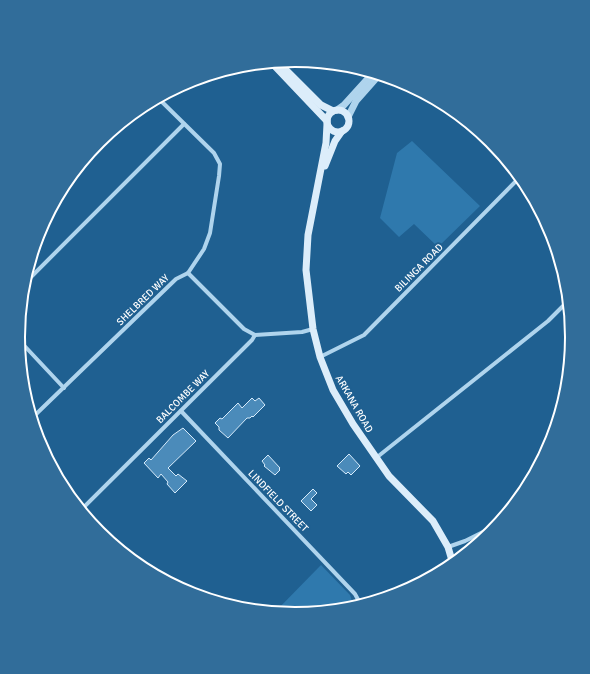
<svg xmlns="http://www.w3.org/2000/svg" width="590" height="674" font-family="Signika,sans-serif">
	<rect width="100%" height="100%" fill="#1f6091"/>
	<g fill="#2f79ad">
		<path d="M412,141L480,206L438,247L414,224L399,237L380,218L397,153Z"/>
		<path d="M321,565L350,595L354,607L295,614L275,612Z"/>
	</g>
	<g fill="#4b8bba" stroke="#d5eafa">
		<path d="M252,398L255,401L259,398L265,405L253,417L252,416L250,418H247L228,438L219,430V427L215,423L220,418L222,419L238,403L242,408Z"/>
		<path d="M183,428L196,441L168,468L176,476L178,474L187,481L175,493L167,484L168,482L161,474L158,478L144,463L149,458L151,460L173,435Z"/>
		<path d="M349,454L360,466L351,475L348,472L346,474L337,466Z"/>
		<path d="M268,455L280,468L279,469L280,470L275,475L264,466L265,465L262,461Z"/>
		<path d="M313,489L317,493L311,499L317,505L311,511L301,501Z"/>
	</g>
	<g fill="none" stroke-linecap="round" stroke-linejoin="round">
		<g stroke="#afd4ed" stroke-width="4">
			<path d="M458,114L519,178"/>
			<path d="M188,273L244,329L255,335"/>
			<path d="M23,285L184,124"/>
			<path d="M18,339L64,388"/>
			<path d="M320,357L364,335L520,177"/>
			<path d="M181,411L355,594L361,605"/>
			<path d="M32,418L176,279L188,273L204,249L210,233L219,176L220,164L214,153L158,98"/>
			<path d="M376,458L548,321L568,301"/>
			<path d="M81,510L252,340L255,335L302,332L313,329"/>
			<path d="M448,547L465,541L497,525"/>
			<path d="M131,559L212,600"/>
		</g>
		<g stroke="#afd4ed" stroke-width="7">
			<path d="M337,110L344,105L373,73"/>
			<path d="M348,117L356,101L379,75"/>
		</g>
		<g stroke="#dcedfa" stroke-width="7">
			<path d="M271,62L327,121"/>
			<path d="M278,62L321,105L333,111"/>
			<circle cx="338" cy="121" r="11"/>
			<path d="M327,124L326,143L308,235L306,270L313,329L320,357L333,390L353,424L389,476L433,521L448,547L453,564"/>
			<path d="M325,166L335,141L342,131"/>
		</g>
	</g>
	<g text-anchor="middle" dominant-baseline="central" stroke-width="4" stroke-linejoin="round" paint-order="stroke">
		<g font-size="10" fill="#fff" stroke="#1f6091">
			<text transform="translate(419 268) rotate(-45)">BILINGA ROAD</text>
			<text transform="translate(143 300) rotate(-44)">SHELBRED WAY</text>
			<text transform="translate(183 397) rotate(-45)">BALCOMBE WAY</text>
			<text transform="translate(354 404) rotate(60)">ARKANA ROAD</text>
			<text transform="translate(278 501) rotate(46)">LINDFIELD STREET</text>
		</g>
	</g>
	<path d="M0 0H590V674H0ZM25 337a270 270 0 1 1 540 0a270 270 0 1 1-540 0Z" fill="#316d9a" fill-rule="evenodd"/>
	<path fill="none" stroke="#fff" stroke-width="2" d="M25 337a270 270 0 1 1 540 0a270 270 0 1 1-540 0Z"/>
</svg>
